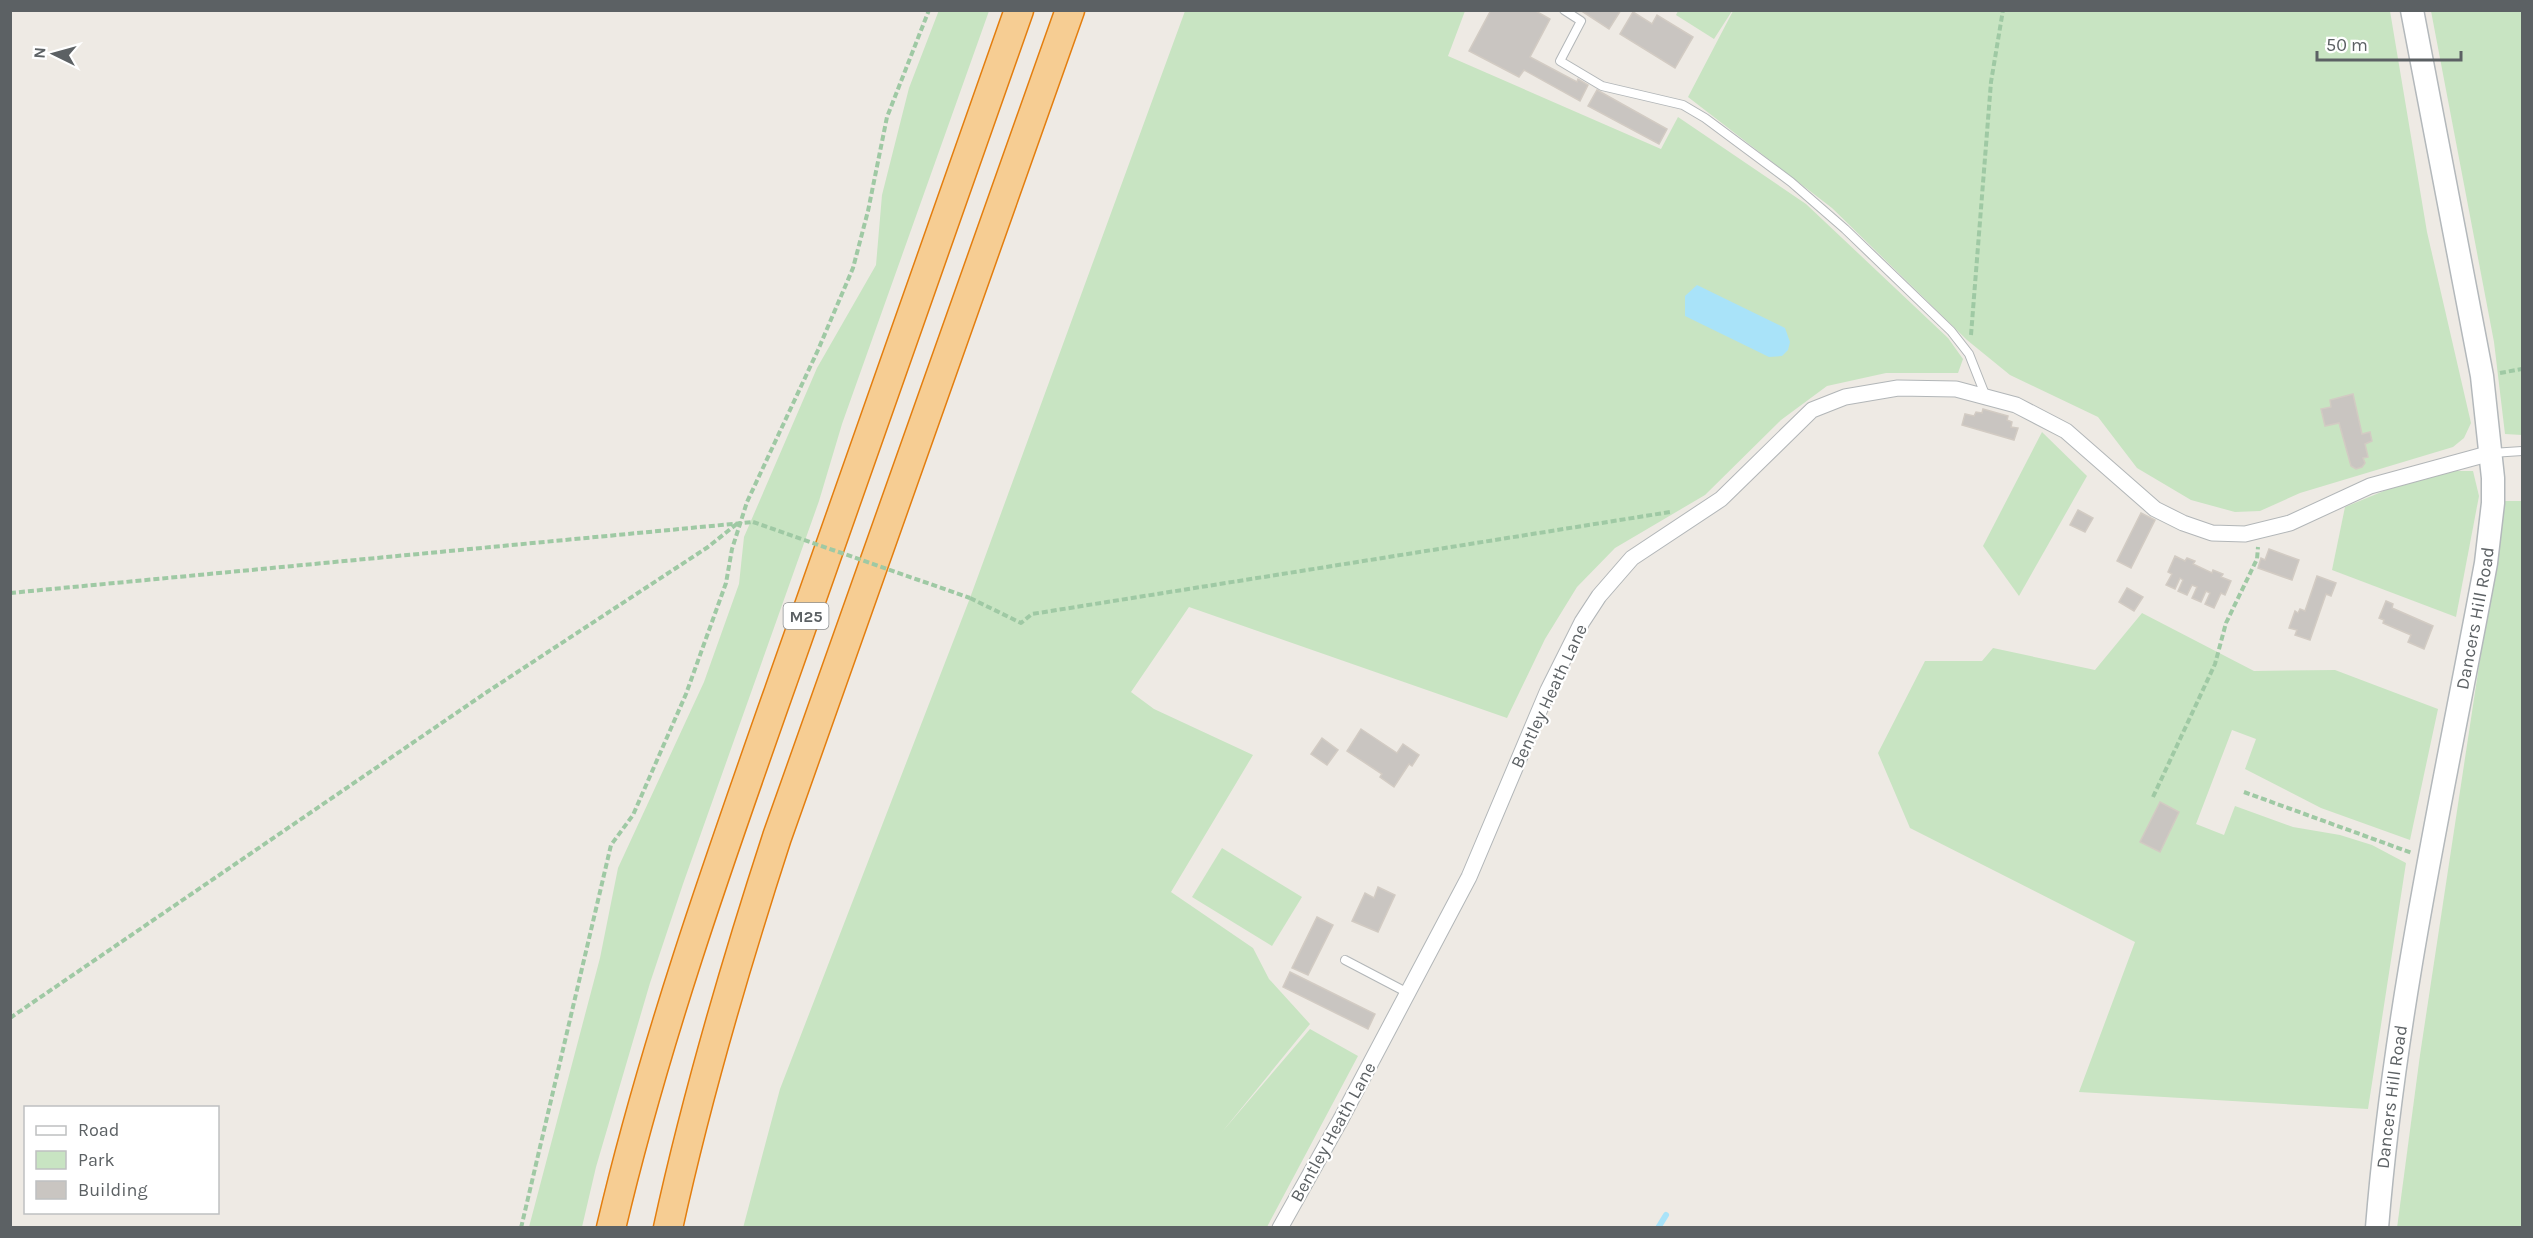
<svg xmlns="http://www.w3.org/2000/svg" width="2533" height="1238" font-family="Karla,sans-serif">
	<rect width="100%" height="100%" fill="#eeeae4"/>
	<g fill="#c8e4c2">
		<path d="M939,10L989,11L842,424L819,501L683,884L650,983L596,1167L582,1227H529L600,958L618,868L704,682L739,584L744,537L817,368L876,265L882,195L909,88Z"/>
		<path d="M1185,11H1465L1448,56L1661,149L1678,117L1806,204L1948,338L1963,359L1958,373H1886L1827,386L1781,420L1705,495L1615,548L1577,587L1545,639L1507,718L1189,607L1131,692L1154,709L1253,755L1171,892L1253,948L1269,979L1310,1024L1222,1132L1310,1029L1358,1056L1267,1227L743,1228L780,1089L970,598Z"/>
		<path d="M1678,11V10L1732,11L1714,39L1676,15Z"/>
		<path d="M1733,11H2390L2427,232L2471,423L2464,438L2453,447L2300,493L2260,511L2235,512L2191,500L2137,468L2098,417L2010,375L1967,340L1832,208L1688,97Z"/>
		<path d="M2431,11H2522V435L2505,434L2494,342Z"/>
		<path d="M2042,432L2087,476L2019,596L1983,546Z"/>
		<path d="M2452,471H2473L2479,496L2456,617L2332,570L2345,507L2391,488Z"/>
		<path d="M2504,501H2522V1227L2397,1228L2420,1055Z"/>
		<path d="M2142,613L2254,671L2335,670L2438,709L2410,840L2321,808L2245,769L2256,739L2232,730L2196,824L2224,835L2235,806L2293,827L2340,835L2372,845L2406,863L2368,1109L2079,1092L2135,942L1910,828L1878,753L1925,661H1982L1993,648L2095,670Z"/>
		<path d="M1222,848L1302,897L1272,946L1192,897Z"/>
	</g>
	<path fill="#a9e3f9" d="M1697,285L1785,328L1790,342L1788,350L1782,356L1769,357L1685,316V296Z"/>
	<g fill="none" stroke-linecap="round" stroke-linejoin="round">
		<path stroke="#a9e3f9" stroke-width="6" d="M1658,1228L1666,1215"/>
	</g>
	<g fill="#c9c5c1" stroke="#d2cbc3" stroke-width="1.5">
		<path d="M1491,10H1534L1550,19L1530,57L1577,82L1578,79L1588,85L1580,101L1524,70L1519,77L1469,51Z"/>
		<path d="M1580,10H1621L1609,29Z"/>
		<path d="M1633,12L1652,24L1657,15L1693,37L1675,68L1620,34Z"/>
		<path d="M1597,90L1667,129L1659,144L1588,106Z"/>
		<path d="M2353,394L2362,434L2370,432L2372,441L2365,444L2368,457L2363,458L2365,463L2362,467L2356,469L2351,466L2339,423L2325,426L2321,409L2331,407L2330,400Z"/>
		<path d="M1983,409L2008,416L2007,420L2012,422L2011,427L2018,428L2014,440L1962,425L1965,414L1974,416L1976,412L1982,413Z"/>
		<path d="M2078,510L2093,518L2085,532L2070,525Z"/>
		<path d="M2141,513L2155,520L2131,568L2117,561Z"/>
		<path d="M2269,549L2299,560L2292,580L2258,568L2261,558L2265,560Z"/>
		<path d="M2175,556L2185,561L2187,558L2195,561L2193,564L2212,573L2213,570L2223,574L2221,577L2231,581L2225,595L2221,593L2214,608L2205,604L2210,593L2206,591L2201,602L2192,598L2197,587L2192,585L2187,595L2178,591L2183,580L2180,578L2175,589L2166,585L2172,574L2168,572Z"/>
		<path d="M2317,576L2336,583L2331,596L2326,594L2310,640L2295,635L2297,630L2289,628L2295,611L2298,613L2300,609L2305,611Z"/>
		<path d="M2127,588L2143,597L2134,611L2119,602Z"/>
		<path d="M2386,601L2393,604L2392,608L2433,626L2424,649L2408,642L2411,635L2383,623L2384,620L2379,618Z"/>
		<path d="M1361,729L1397,753L1403,744L1419,755L1412,766L1409,764L1394,787L1380,777L1382,774L1347,751Z"/>
		<path d="M1322,738L1338,750L1327,765L1311,754Z"/>
		<path d="M2160,802L2179,812L2160,852L2140,842Z"/>
		<path d="M1378,887L1395,895L1378,932L1352,921L1365,893L1374,898Z"/>
		<path d="M1317,917L1333,925L1308,975L1292,968Z"/>
		<path d="M1290,972L1375,1014L1368,1029L1283,987Z"/>
	</g>
	<g fill="none" stroke-linecap="round" stroke-linejoin="round">
		<defs>
			<g id="lane">
				<path d="M1564,10L1581,21L1560,61L1602,86L1683,105L1705,118L1791,182L1845,229L1951,331L1969,354L1986,397"/>
				<path d="M2492,453L2522,451"/>
				<path d="M1345,960L1408,993"/>
			</g>
			<path id="street" d="M1280,1228L1341,1119L1469,877L1548,690L1582,622L1599,596L1632,558L1721,499L1812,410L1845,397L1898,388L1956,389L2016,405L2066,431L2155,509L2183,523L2212,533L2245,534L2290,523L2370,486L2491,453"/>
			<g id="secondary">
				<path id="s1" d="M2377,1228C2395,1004 2445,784 2486,563L2493,503V478L2482,376L2412,10"/>
			</g>
			<g id="highway">
				<path d="M611,1228C658,1028 728,836 796,643C870,432 945,221 1019,10"/>
				<path d="M668,1228C697,1095 735,966 777,837L1070,10"/>
			</g>
		</defs>
		<use href="#lane" stroke="#b2b6b8" stroke-width="10"/>
		<use href="#street" stroke="#b2b6b8" stroke-width="17"/>
		<use href="#secondary" stroke="#b3b8bb" stroke-width="25"/>
		<use href="#highway" stroke="#e37e0f" stroke-width="31"/>
		<g stroke="#9fc9a4" stroke-width="4" stroke-dasharray="6 3" stroke-linecap="butt">
			<path d="M1971,335L1991,82L2003,10"/>
			<path d="M2500,373L2522,369"/>
			<path d="M10,593L753,522"/>
			<path d="M970,598L1021,623L1032,614L1670,512"/>
			<path d="M2244,792L2412,853"/>
			<path d="M2153,797L2215,664L2226,623L2257,559L2258,547"/>
			<path d="M10,1018L487,692L708,547L738,523"/>
			<path d="M521,1228L611,845L633,815L686,694L726,583L732,549L747,502L818,350L853,268L868,211L887,117L929,10"/>
		</g>
		<use href="#lane" stroke="#fff" stroke-width="8"/>
		<use href="#street" stroke="#fff" stroke-width="15"/>
		<use href="#secondary" stroke="#fff" stroke-width="22"/>
		<use href="#highway" stroke="#f6cd93" stroke-width="28"/>
		<path stroke="#9fc9a4" stroke-width="4" stroke-dasharray="6 3" stroke-linecap="butt" d="M753,522L970,598"/>
	</g>
	<g text-anchor="middle" dominant-baseline="central" stroke-width="4.5" stroke-linejoin="round" paint-order="stroke">
		<rect fill="#fff" stroke="#8d9092" stroke-width="1.5" x="783.5" y="603" width="45" height="26" rx="4.5"/>
		<g font-size="16" font-weight="bold" fill="#5c6164">
			<text x="806" y="616">M25</text>
		</g>
		<g font-size="18" fill="#5c6164" stroke="#fff">
			<text stroke="none"><textPath href="#s1" startOffset="618">Dancers Hill Road</textPath></text>
			<text transform="translate(1549 696) rotate(-65)">Bentley Heath Lane</text>
			<text stroke="none"><textPath href="#s1" startOffset="132">Dancers Hill Road</textPath></text>
			<text transform="translate(1333 1132) rotate(-61)">Bentley Heath Lane</text>
		</g>
	</g>
	<rect width="2533" height="1238" fill="none" stroke="#5c6164" stroke-width="24"/>
	<rect x="24" y="1106" width="195" height="108" fill="#ffffff" stroke="#bec0c1" stroke-width="1.5"/>
	<rect x="36" y="1126" width="30" height="9" fill="#ffffff" stroke="#bec0c1" stroke-width="1.5"/>
	<text x="78" y="1136" font-size="18" fill="#5c6164">Road</text>
	<rect x="36" y="1151" width="30" height="18" fill="#c8e4c2" stroke="#bec0c1" stroke-width="1.5"/>
	<text x="78" y="1166" font-size="18" fill="#5c6164">Park</text>
	<rect x="36" y="1181" width="30" height="18" fill="#c9c5c1" stroke="#bec0c1" stroke-width="1.5"/>
	<text x="78" y="1196" font-size="18" fill="#5c6164">Building</text>
	<g transform="translate(54 54) rotate(275)" stroke="#ffffff" stroke-width="4.5" paint-order="stroke">
	<path d="M0-4.5L10 22L0 15L-10 22Z" fill="#5c6164"/>
	<text y="-9" font-size="16" font-weight="bold" text-anchor="middle" fill="#5c6164">N</text>
	</g>
	<path d="M2317 51v9h144v-9" fill="none" stroke="#5c6164" stroke-width="3"/>
	<text x="2326" y="51" font-size="18" fill="#5c6164" stroke="#ffffff" stroke-width="4.5" paint-order="stroke">50 m</text>
</svg>
